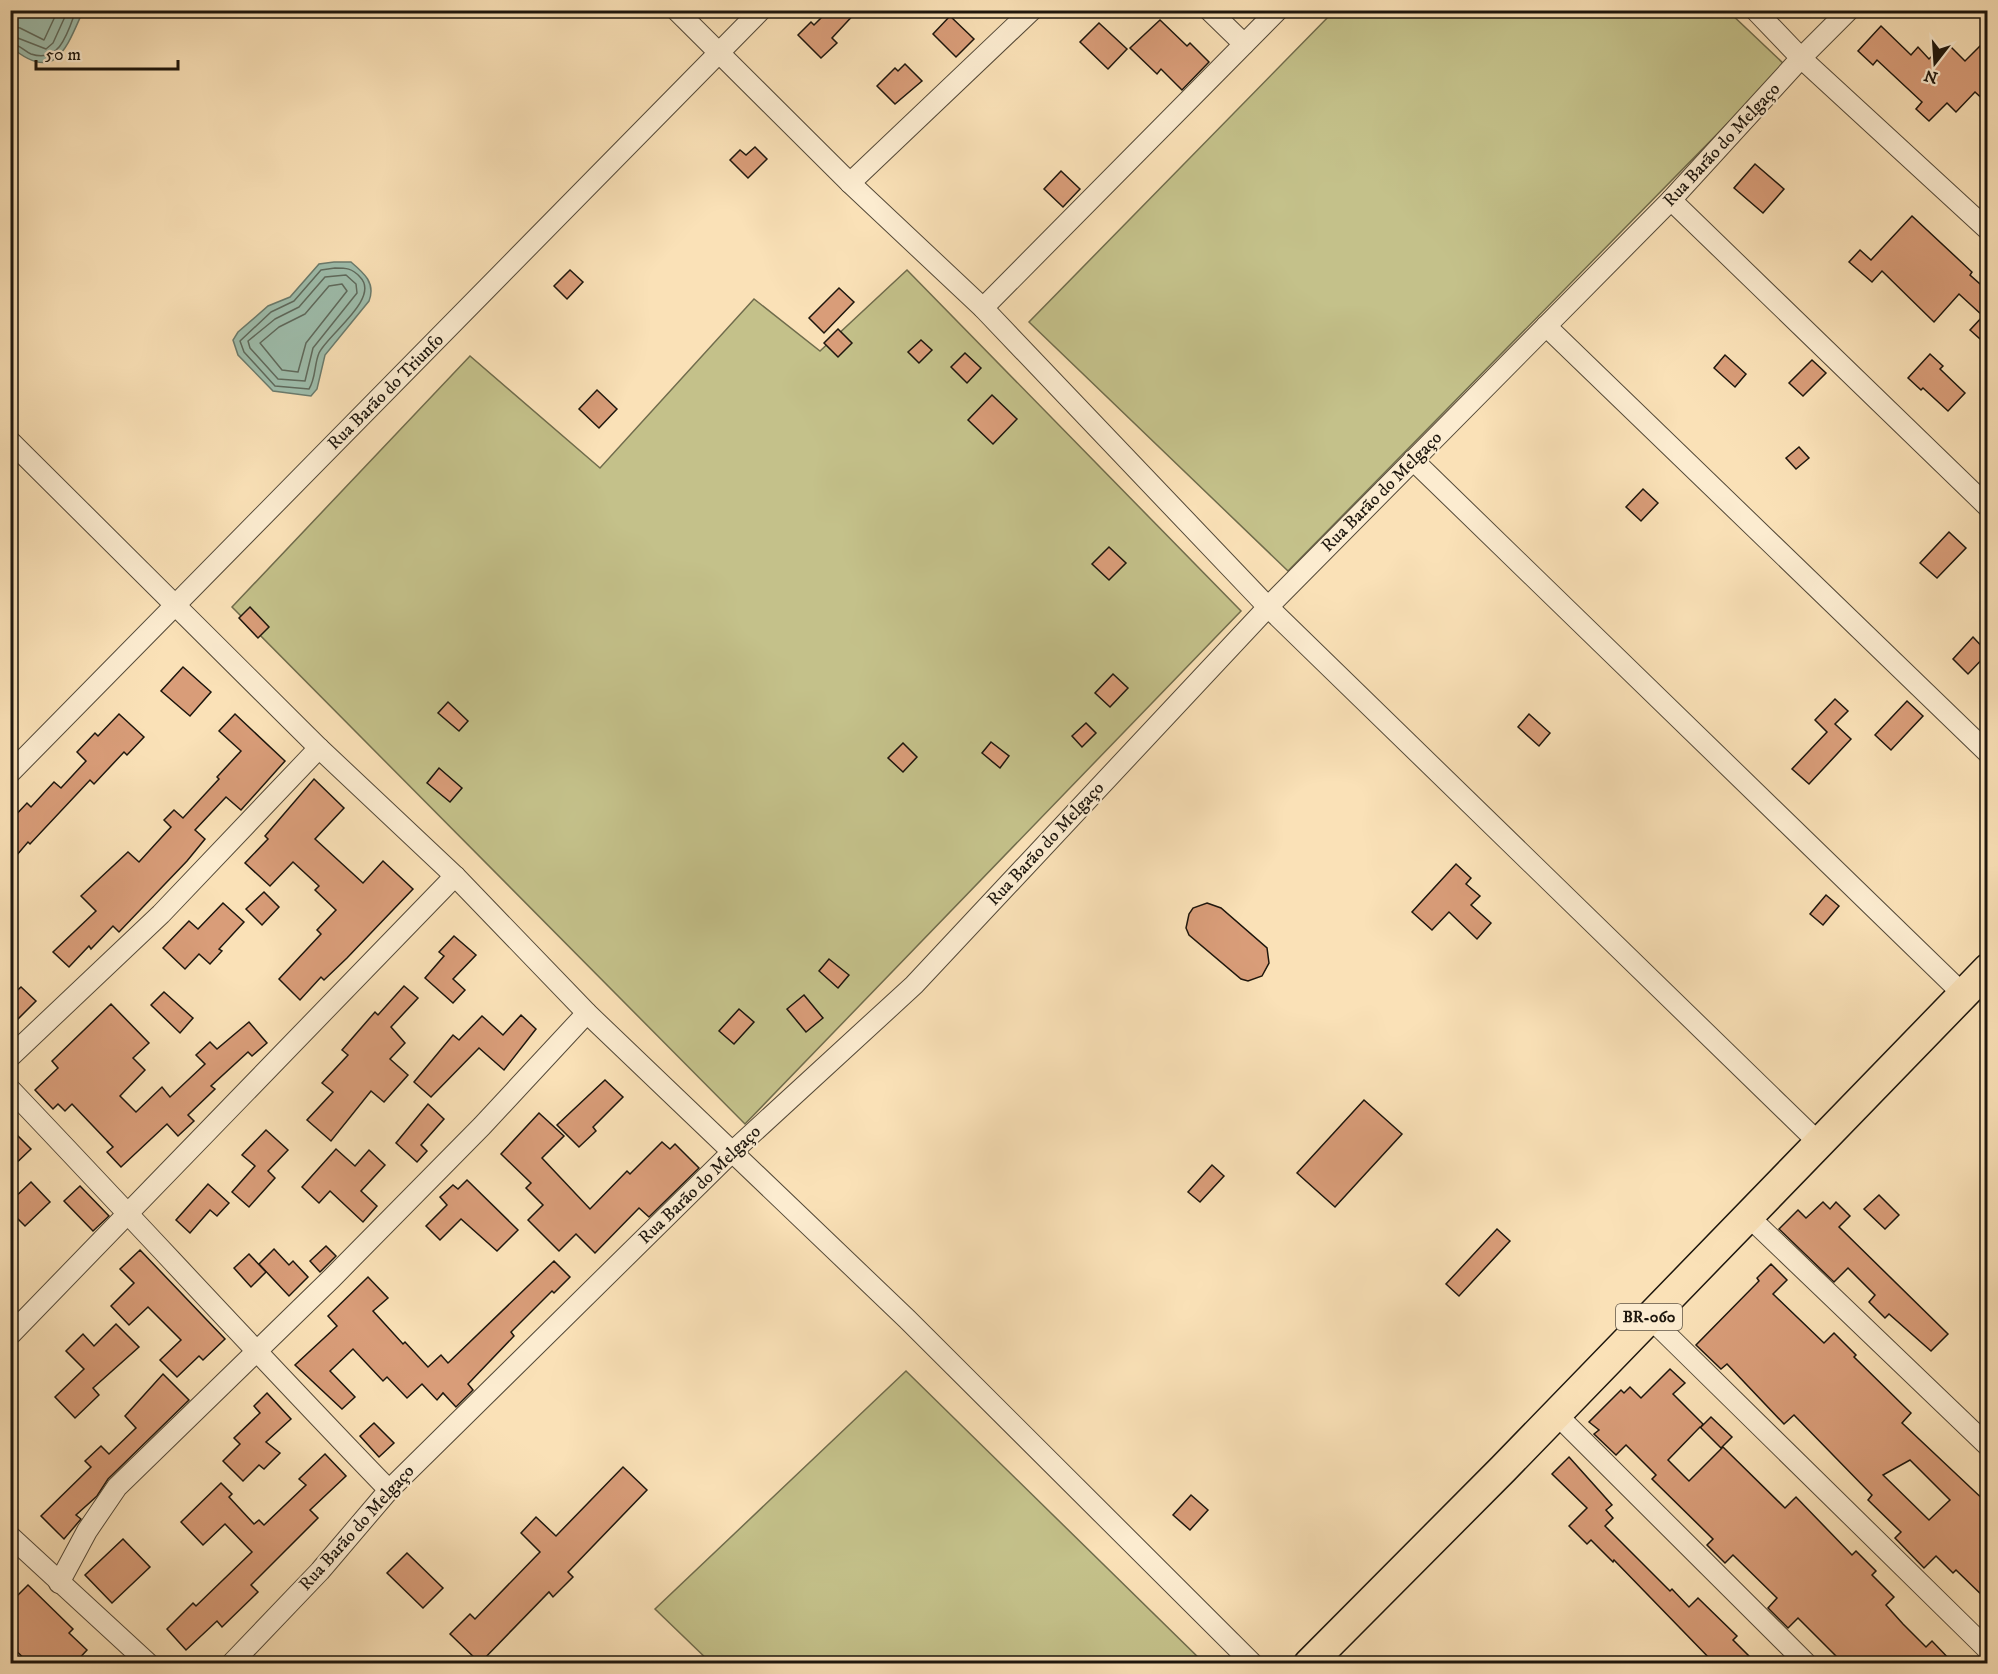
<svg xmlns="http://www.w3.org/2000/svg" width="1998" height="1674" font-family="'IM FELL DW Pica',serif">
	<rect width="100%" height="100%" fill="#fae1b7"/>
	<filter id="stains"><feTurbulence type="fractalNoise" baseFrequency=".00333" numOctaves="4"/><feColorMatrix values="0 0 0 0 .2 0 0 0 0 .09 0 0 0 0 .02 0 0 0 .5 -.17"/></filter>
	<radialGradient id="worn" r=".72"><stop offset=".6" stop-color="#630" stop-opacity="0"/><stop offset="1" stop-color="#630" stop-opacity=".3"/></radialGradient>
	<g fill="#c4c18a" stroke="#706c4c" stroke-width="1.5">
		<path d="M1334,11H1728L1785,65L1288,571L1029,322Z"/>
		<path d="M907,270L1241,611L745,1124L232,607L470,356L600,468L754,299L820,351Z"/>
		<path d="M906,1371L1204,1663H711L655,1609Z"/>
	</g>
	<g fill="#9ebead" stroke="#6a7b6d" stroke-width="1.5">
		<path d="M10,11L11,10L83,11C66,49 55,84 11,47Z"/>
		<path d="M334,262H351C364,273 376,283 369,301L325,355L317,389L311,396L273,391L238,355L233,340L238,332L268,306L290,297L319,264Z"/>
	</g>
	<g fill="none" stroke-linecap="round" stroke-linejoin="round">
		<g stroke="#5e6a5d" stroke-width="1.5">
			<path d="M10,26L20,28L44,40L58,10"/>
			<path d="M10,35L46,49L53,43L68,10"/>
			<path d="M10,43C19,44 24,51 31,54C60,64 68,32 76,10"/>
			<path d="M335,268C346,268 352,268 360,277C381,298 328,334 319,353C314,365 316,378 309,389L275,386L244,352L240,341L271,312L294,301L321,270Z"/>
			<path d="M346,275L356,284L357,293L313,348L305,381L278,379L250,348L248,341L275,319L299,307L325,277Z"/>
			<path d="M342,284L347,291L306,343L298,372L282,370L260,343L279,327L305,314L329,286Z"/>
		</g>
	</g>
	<g fill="#d99d79" stroke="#1d160d" stroke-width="1.5" fill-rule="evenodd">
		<path d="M829,10H858L832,38L837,43L821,58L798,35L811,22L814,25Z"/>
		<path d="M950,16L974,39L956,57L933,34Z"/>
		<path d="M1160,20L1187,46L1190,43L1209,62L1182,90L1161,69L1157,74L1130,48Z"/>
		<path d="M1099,23L1127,49L1108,69L1080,42Z"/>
		<path d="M1881,26L1911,55L1918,47L1929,59L1932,56L1937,61L1951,47L1965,61L1988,38V104L1975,92L1956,112L1947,103L1929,121L1916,109L1922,102L1877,60L1873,65L1858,51Z"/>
		<path d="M905,64L922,81L895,104L877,86L895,68L898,71Z"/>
		<path d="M755,147L767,159L748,178L730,160L740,150L746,155Z"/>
		<path d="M1755,164L1784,189L1763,213L1734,188Z"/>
		<path d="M1061,171L1080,189L1063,207L1044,189Z"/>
		<path d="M1912,216L1972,272L1970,275L1988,291V346L1970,330L1983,316L1959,294L1934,322L1882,271L1872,282L1849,262L1860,250L1871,260Z"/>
		<path d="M570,270L583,282L567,299L554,286Z"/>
		<path d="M839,288L854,302L824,333L809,318Z"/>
		<path d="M838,329L852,343L838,357L824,343Z"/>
		<path d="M921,340L932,350L919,363L908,352Z"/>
		<path d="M965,353L981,368L967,383L951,367Z"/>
		<path d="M1930,354L1943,366L1940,369L1965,393L1948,411L1923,388L1921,390L1908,378Z"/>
		<path d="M1725,355L1746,374L1735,387L1714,368Z"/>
		<path d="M1812,360L1826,373L1803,396L1789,383Z"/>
		<path d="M597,390L617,409L599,428L579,409Z"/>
		<path d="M992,395L1017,419L993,444L968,420Z"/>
		<path d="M1799,447L1809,458L1796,469L1786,458Z"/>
		<path d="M1643,489L1658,503L1641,521L1626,507Z"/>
		<path d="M1949,532L1966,548L1937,578L1920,563Z"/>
		<path d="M1109,547L1126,563L1109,580L1092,564Z"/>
		<path d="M250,607L269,627L258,638L239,618Z"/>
		<path d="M1973,637L1988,653L1968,674L1953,659Z"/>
		<path d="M183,667L211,692L190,716L161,691Z"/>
		<path d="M1113,674L1128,688L1110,707L1095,693Z"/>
		<path d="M1835,699L1848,711L1835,724L1851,739L1809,784L1792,769L1827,732L1815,720Z"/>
		<path d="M1907,701L1923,716L1891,750L1875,735Z"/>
		<path d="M448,702L468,721L459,731L438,713Z"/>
		<path d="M119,714L144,737L127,755L124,752L94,784L90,780L30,844L28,842L10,863V821L27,803L31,807L54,782L61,788L86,761L77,752L95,733L98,736Z"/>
		<path d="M235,714L285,761L241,810L226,797L195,830L205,839L187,861L119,932L113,926L91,949L89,946L69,967L53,952L96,911L81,896L128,852L139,862L171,827L164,820L174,810L183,818L219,779L217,777L241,751L219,731Z"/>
		<path d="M1529,714L1550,733L1539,746L1518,727Z"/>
		<path d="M1086,723L1096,733L1082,747L1072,736Z"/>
		<path d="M991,742L1009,756L1000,768L982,753Z"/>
		<path d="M903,743L917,757L903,772L888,758Z"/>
		<path d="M439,768L462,788L450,802L427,783Z"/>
		<path d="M314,779L344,808L315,839L363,883L383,861L413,889L347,958L324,980L321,977L300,1000L279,979L321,934L317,930L336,910L315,890L319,886L293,862L270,886L245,863L268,839L265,836Z"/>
		<path d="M1456,864L1471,878L1466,884L1480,896L1471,905L1491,923L1477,939L1449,912L1432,930L1412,912Z"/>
		<path d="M264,892L279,907L262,925L246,909Z"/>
		<path d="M1826,895L1839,906L1823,925L1810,914Z"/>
		<path d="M223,903L244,922L219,949L222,951L210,964L199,954L185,969L163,948L189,921L198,929Z"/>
		<path d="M1207,903L1221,908L1267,948L1269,963L1262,976L1248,981L1241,979L1189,935L1186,928L1189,914L1193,908Z"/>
		<path d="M454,936L476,955L453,979L465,990L453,1003L425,978L444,956L439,952Z"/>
		<path d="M829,959L849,975L838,988L819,971Z"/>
		<path d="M404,986L418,998L391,1027L405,1043L390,1059L408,1075L384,1102L371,1091L331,1141L307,1120L333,1092L322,1083L348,1055L342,1050L375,1012L378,1015Z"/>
		<path d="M21,987L36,1001L10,1027V997Z"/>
		<path d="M164,992L193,1018L180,1033L151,1005Z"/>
		<path d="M804,995L823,1018L806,1032L787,1009Z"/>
		<path d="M111,1004L149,1043L133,1058L145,1070L120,1096L136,1112L162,1087L170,1097L205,1064L196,1055L210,1042L217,1049L249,1022L267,1043L252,1056L248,1052L211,1086L215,1089L188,1115L194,1121L178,1136L167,1124L121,1167L107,1152L113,1147L72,1104L65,1111L58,1104L53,1109L35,1090L58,1068L52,1061Z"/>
		<path d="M739,1009L754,1022L734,1044L719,1031Z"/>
		<path d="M521,1015L536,1029L504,1070L479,1048L431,1097L414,1082L453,1035L459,1040L482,1016L503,1035Z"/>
		<path d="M605,1080L623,1097L593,1127L596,1131L579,1147L557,1125Z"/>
		<path d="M1364,1100L1402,1134L1335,1207L1297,1173Z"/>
		<path d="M428,1104L444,1119L421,1145L427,1151L417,1162L396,1143Z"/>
		<path d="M539,1113L564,1136L542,1158L590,1209L627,1171L630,1174L662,1142L670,1149L675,1144L699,1168L649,1217L639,1208L595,1253L576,1234L559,1251L528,1220L543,1205L526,1188L531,1183L501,1154Z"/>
		<path d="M10,1128L31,1149L10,1169Z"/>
		<path d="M266,1130L288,1150L268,1171L275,1178L249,1207L232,1192L255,1166L242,1155Z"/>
		<path d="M336,1149L355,1166L369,1150L385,1165L361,1191L377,1206L363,1222L330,1191L319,1203L302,1187Z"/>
		<path d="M1212,1165L1224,1176L1200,1202L1188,1192Z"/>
		<path d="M467,1180L518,1230L497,1251L461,1219L440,1240L426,1226L447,1205L440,1197L453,1185L458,1189Z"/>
		<path d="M31,1182L50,1202L25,1226L10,1211V1202Z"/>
		<path d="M208,1184L229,1203L217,1216L210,1210L190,1233L176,1220Z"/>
		<path d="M80,1186L109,1216L93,1231L64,1201Z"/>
		<path d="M1879,1195L1899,1215L1885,1229L1864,1209Z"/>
		<path d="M1823,1202L1830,1209L1836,1202L1850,1216L1839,1227L1948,1334L1931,1351L1889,1314L1885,1318L1869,1302L1875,1295L1848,1268L1834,1282L1779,1229L1798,1210L1806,1218Z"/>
		<path d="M1497,1229L1510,1241L1459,1296L1446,1284Z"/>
		<path d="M326,1246L336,1256L320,1272L310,1261Z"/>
		<path d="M274,1249L289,1265L293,1261L308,1277L289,1296L259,1264Z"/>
		<path d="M140,1250L225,1339L203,1360L199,1356L177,1377L160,1360L181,1340L148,1307L129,1325L111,1306L134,1283L120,1269Z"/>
		<path d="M249,1254L266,1272L251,1287L234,1268Z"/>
		<path d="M554,1261L570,1277L554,1293L552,1291L511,1332L514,1336L468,1384L473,1390L456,1407L443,1393L437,1400L422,1384L407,1398L387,1377L383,1381L353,1349L330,1371L355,1397L342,1409L295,1365L337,1326L328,1316L368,1277L388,1298L373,1311L403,1344L405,1342L428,1367L441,1355L448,1363Z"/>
		<path d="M1771,1264L1787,1280L1773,1294L1824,1343L1834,1333L1856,1355L1854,1357L1911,1413L1902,1423L1988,1504V1543L1981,1550L1988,1557V1601L1956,1570L1953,1573L1936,1556L1924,1568L1895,1538L1901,1532L1868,1500L1872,1495L1794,1415L1784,1424L1727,1364L1721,1369L1696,1345L1759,1281L1757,1278ZM1910,1460L1950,1500L1929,1520L1883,1475Z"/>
		<path d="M116,1324L139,1347L93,1388L99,1395L75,1418L55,1397L84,1369L66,1351L83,1334L94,1346Z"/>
		<path d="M1670,1369L1685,1383L1673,1394L1703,1424L1701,1427L1711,1417L1732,1437L1721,1448L1700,1427L1668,1460L1689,1481L1723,1447L1785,1508L1796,1497L1852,1555L1856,1551L1876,1571L1872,1575L1894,1597L1886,1605L1903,1624L1926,1647L1932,1641L1954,1664H1844L1798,1618L1788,1628L1768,1608L1777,1598L1733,1555L1725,1563L1707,1545L1713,1539L1652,1479L1656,1475L1626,1445L1616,1455L1594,1434L1599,1430L1589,1422L1621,1390L1624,1393L1630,1387L1641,1398Z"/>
		<path d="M163,1374L189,1400L108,1479L97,1496L76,1515L81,1519L64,1539L41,1516L91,1467L85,1461L101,1446L109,1454L136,1428L125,1416Z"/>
		<path d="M267,1393L291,1419L266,1442L280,1453L264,1469L259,1465L243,1481L223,1461L240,1444L234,1438L260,1413L254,1406Z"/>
		<path d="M374,1423L394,1443L379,1457L360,1436Z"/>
		<path d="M325,1454L346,1476L310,1510L318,1518L251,1585L258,1592L222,1627L217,1621L186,1650L167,1629L193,1603L196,1606L252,1552L225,1524L203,1545L181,1522L221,1483L232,1494L229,1497L254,1524L259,1520L264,1525L306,1485L299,1479Z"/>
		<path d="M1569,1457L1612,1505L1606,1510L1613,1518L1605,1526L1670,1591L1672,1589L1689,1607L1698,1598L1737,1636L1733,1640L1757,1664H1715L1614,1560L1613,1562L1591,1540L1587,1544L1569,1526L1587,1508L1552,1474Z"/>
		<path d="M623,1467L647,1490L568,1572L573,1577L553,1597L549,1592L480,1663L450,1634L470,1614L475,1619L540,1552L521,1533L536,1517L556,1536Z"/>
		<path d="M1191,1495L1208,1510L1190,1530L1173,1515Z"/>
		<path d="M123,1539L150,1567L112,1603L85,1575Z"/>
		<path d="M407,1553L443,1588L423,1608L387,1573Z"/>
		<path d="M28,1585L73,1629L69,1633L87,1650L74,1664H30L10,1645V1603Z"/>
	</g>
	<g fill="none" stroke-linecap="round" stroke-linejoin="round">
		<defs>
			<g id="minor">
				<path d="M676,10L850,183L983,308L1268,607L1818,1142"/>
				<path d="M1209,10L1244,44"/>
				<path d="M1755,10L1801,58L1988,230"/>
				<path d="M850,183L1032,10"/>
				<path d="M1671,200L1988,507"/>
				<path d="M983,308L1278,10"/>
				<path d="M1546,326L1988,753"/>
				<path d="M10,441L319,748L455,876L587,1013L907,1319L1253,1664"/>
				<path d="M1413,460L1963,994"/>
				<path d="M10,773L761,10"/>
				<path d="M10,1057L161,914L319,748"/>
				<path d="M10,1089C137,1222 261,1358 389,1490"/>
				<path d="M1747,1215L1988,1446"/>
				<path d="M1649,1317L1988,1650"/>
				<path d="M10,1335L455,876"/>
				<path d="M1555,1413L1807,1664"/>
				<path d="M10,1536L149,1664"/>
				<path d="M59,1583L87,1531L117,1487L332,1278L482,1126L587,1013"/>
				<path d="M231,1664L320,1571L389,1490L732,1152L914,985L1268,607L1671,200L1801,58L1849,10"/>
			</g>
			<path id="primary" d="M1309,1664L1503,1469L1988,969"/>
		</defs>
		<use href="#minor" stroke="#544938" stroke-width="22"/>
		<use href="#primary" stroke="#1d160d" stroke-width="33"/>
		<use href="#minor" stroke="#fcecd0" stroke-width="20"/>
		<use href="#primary" stroke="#fae1b7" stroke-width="30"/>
	</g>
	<g text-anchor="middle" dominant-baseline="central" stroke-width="4.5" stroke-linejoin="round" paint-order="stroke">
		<rect fill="#fcecd0" stroke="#605648" stroke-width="1.5" x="1616" y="1304" width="66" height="26" rx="4.5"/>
		<g font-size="16" font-weight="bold" fill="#1d160d">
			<text x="1649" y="1317">BR-060</text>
		</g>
		<g font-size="18" fill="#1d160d" stroke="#fcecd0">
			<text transform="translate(1722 145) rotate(-47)">Rua Barão do Melgaço</text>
			<text transform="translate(386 392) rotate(-45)">Rua Barão do Triunfo</text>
			<text transform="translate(1382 492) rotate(-45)">Rua Barão do Melgaço</text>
			<text transform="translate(1046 844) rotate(-47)">Rua Barão do Melgaço</text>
			<text transform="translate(700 1185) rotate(-44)">Rua Barão do Melgaço</text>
			<text transform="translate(357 1528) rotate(-48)">Rua Barão do Melgaço</text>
		</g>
	</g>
	<rect width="1998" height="1674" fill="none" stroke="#fae1b7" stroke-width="36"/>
	<rect x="12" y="12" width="1974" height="1650" fill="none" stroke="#1d160d" stroke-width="3"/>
	<rect x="18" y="18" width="1962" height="1638" fill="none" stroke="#1d160d" stroke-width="1.5"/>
	<g transform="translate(1935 63) rotate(197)" stroke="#fcecd0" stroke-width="4.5" paint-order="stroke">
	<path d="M0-4.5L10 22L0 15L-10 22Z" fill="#1d160d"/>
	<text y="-9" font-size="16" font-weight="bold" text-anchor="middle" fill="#1d160d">N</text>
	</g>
	<path d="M36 60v9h142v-9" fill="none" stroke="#1d160d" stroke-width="3"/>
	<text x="45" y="60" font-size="18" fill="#1d160d" stroke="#fcecd0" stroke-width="4.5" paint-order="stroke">50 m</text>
	<rect width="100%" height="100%" filter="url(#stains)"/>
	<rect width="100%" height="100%" fill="url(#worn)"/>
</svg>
